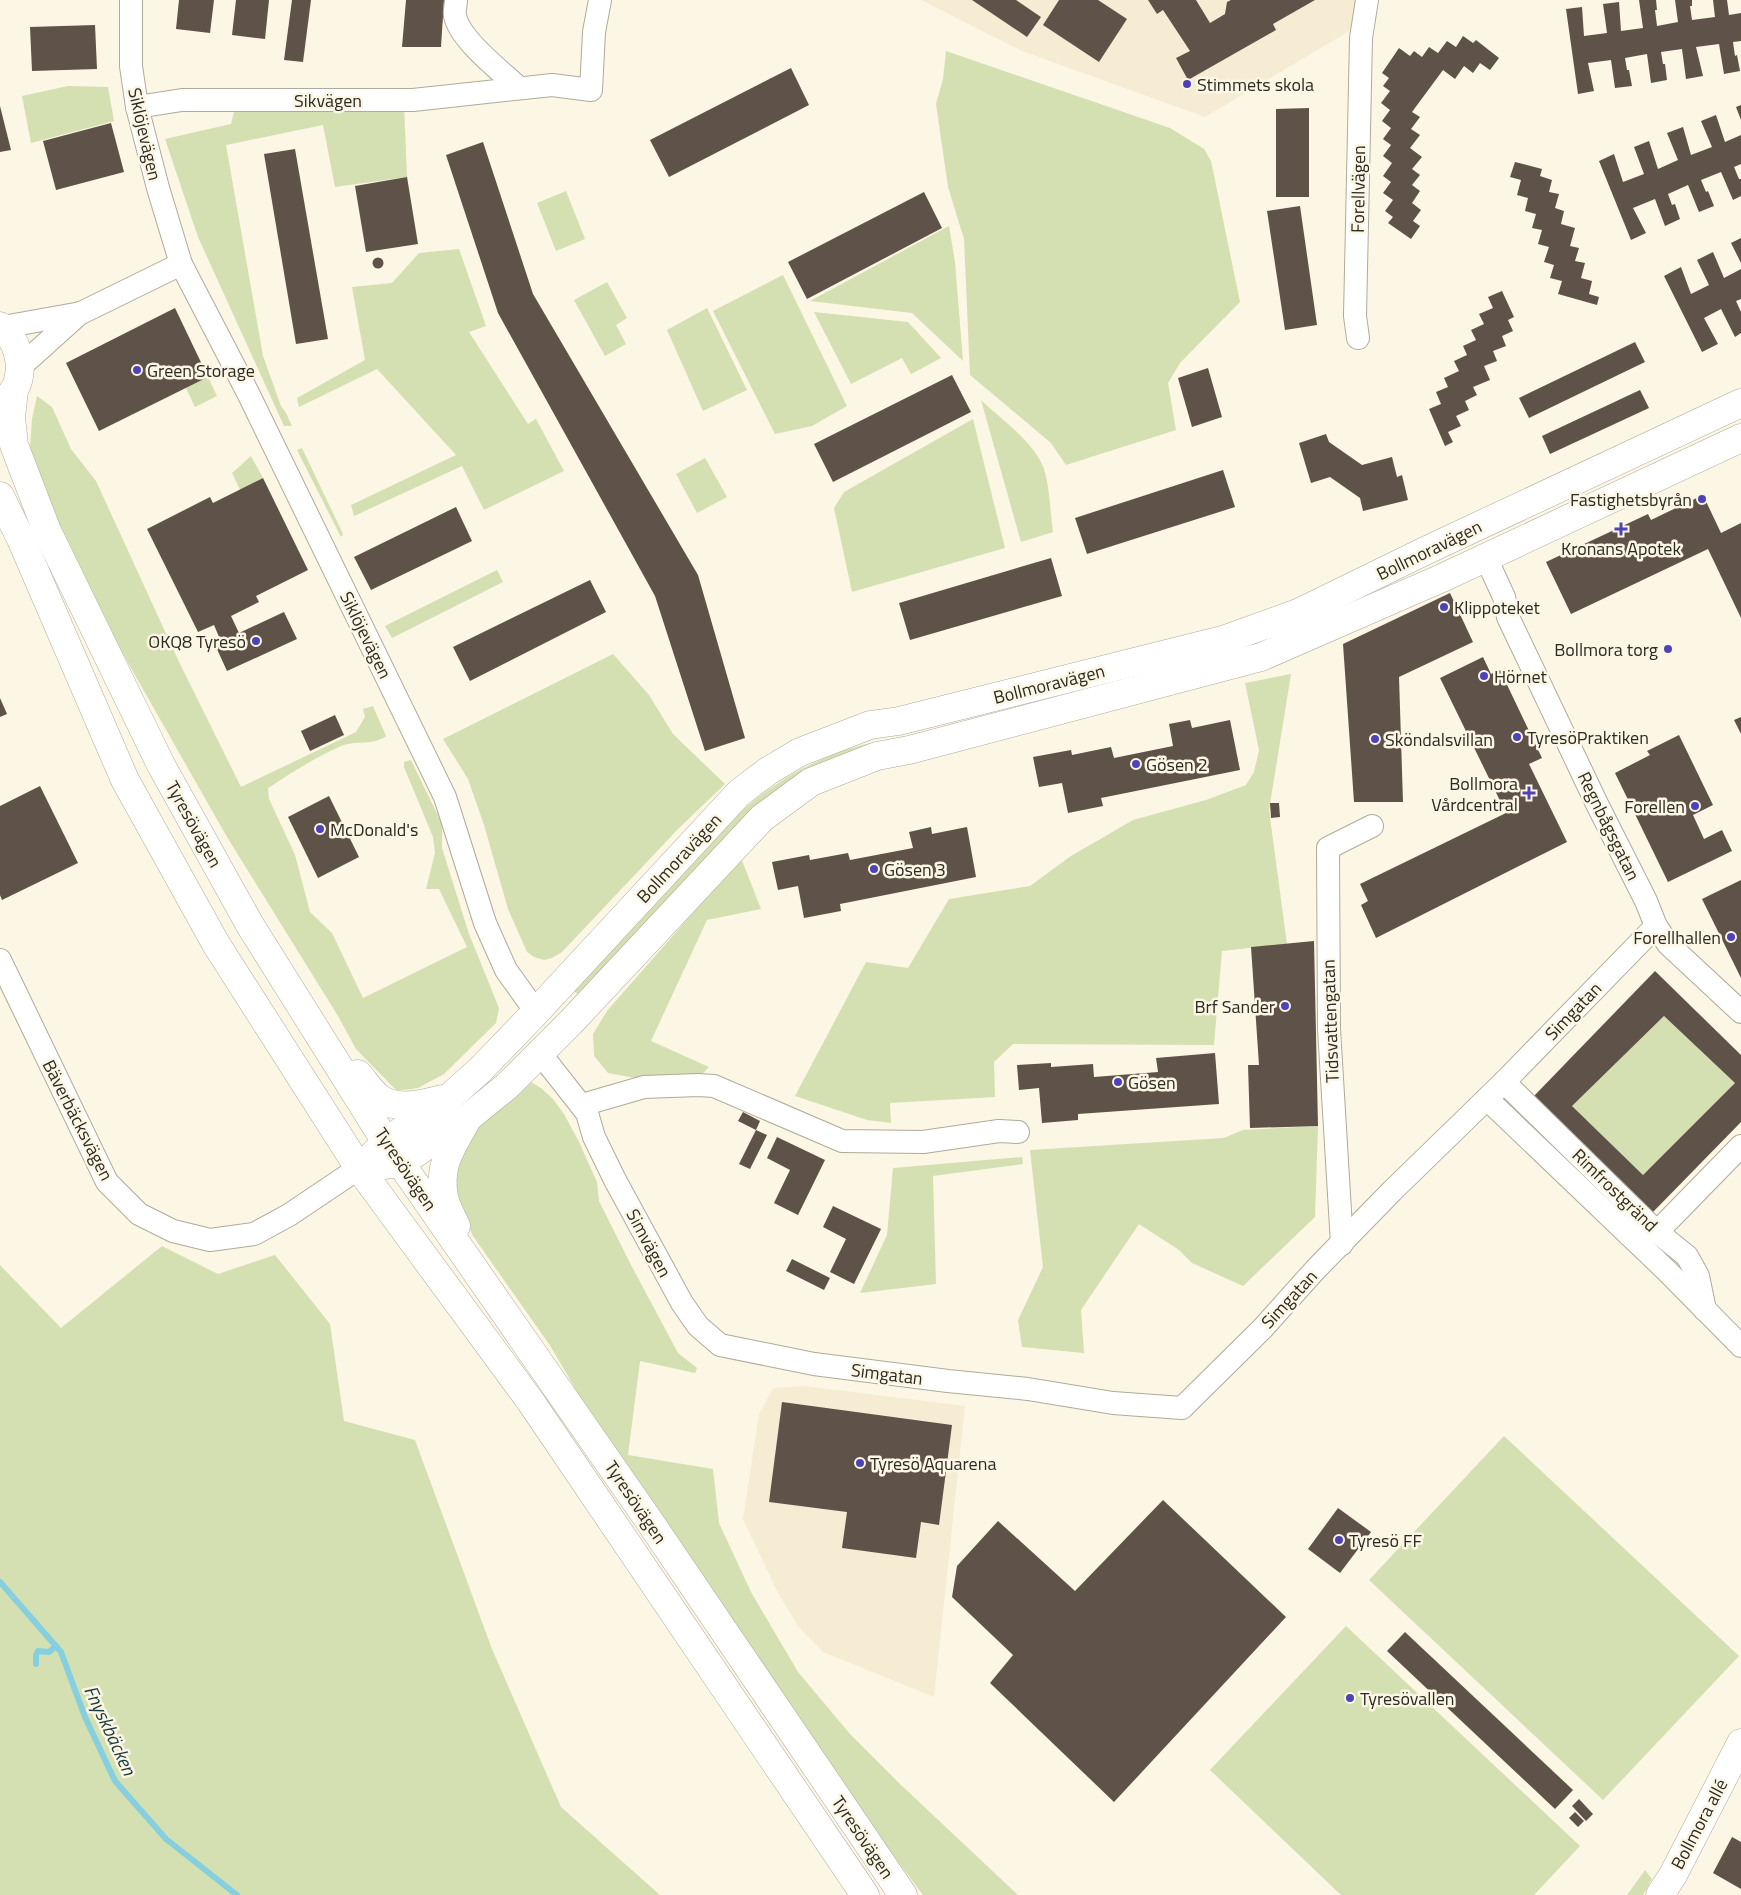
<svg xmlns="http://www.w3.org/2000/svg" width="1741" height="1895" font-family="'Titillium Web',sans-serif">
	<rect width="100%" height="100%" fill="#fcf6e5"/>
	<g fill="#f5ecd3">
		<path d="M921,0H1357L1353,29L1205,117L1022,51Z"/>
		<path d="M804,1386L965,1406L934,1697L823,1652L800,1629L778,1593L743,1519L759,1414L773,1388Z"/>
	</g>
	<g fill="#d4e0b1">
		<path d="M946,51L1170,128L1204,149L1211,161L1240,302L1180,363L1168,383L1176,430L1066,465L1051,443L970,375L964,239L948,187L936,104L943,79Z"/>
		<path d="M68,86L108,87L114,121L31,143L22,96Z"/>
		<path d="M404,104L407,177L335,187L323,125L226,145L263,356L281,406L286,413L292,426H284L198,237L165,139L231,124L235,108Z"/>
		<path d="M566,191L585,239L556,251L537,203Z"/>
		<path d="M949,226L955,262L963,361L912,313L810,301Z"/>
		<path d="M459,249L486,326L469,332L528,424L536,419L564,471L484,510L462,466L354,516L351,505L456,455L377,369L299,407L297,398L365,360L352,287L392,283L419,253Z"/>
		<path d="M783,275L847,406L812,426L775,434L713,311Z"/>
		<path d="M607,282L627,318L616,325L626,344L605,356L574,300Z"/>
		<path d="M707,308L747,390L703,411L667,330Z"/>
		<path d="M814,312L908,322L941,358L911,374L902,358L851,384Z"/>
		<path d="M208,377L217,396L195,407L186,388Z"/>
		<path d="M37,396L52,407L71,449L96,481L180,664L241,787L356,732L365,717L363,709L373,706L386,736C373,746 356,740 341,746C316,757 291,773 268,788L269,799L295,855L310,912L332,933L363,998L467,947L439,889H426L435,853L433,837L404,767V762L411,760L442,824V848L469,934L499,1008L496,1023L444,1074L418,1088L397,1091L356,1049L338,1016L227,837L94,603L57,531L30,448L32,419Z"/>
		<path d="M981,400C1001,419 1035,443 1044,469C1050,489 1050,511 1053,532L1021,542Z"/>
		<path d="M973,419L1005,548L852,592L834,508L844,492Z"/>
		<path d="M302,448L343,534L341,537L297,450Z"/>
		<path d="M251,456L263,478L240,490L232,473Z"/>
		<path d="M705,458L727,497L697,513L676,474Z"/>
		<path d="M497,570L503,582L392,638L385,626Z"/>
		<path d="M613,654L649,695L673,734L725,784L678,829L562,952L552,958L544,960L534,957L527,952L508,909L484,825L468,779L443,739Z"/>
		<path d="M1291,674L1269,810L1287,944L1222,951L1214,1045L1013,1044L994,1062L995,1097L890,1103L891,1123L867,1120L795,1096L866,962L908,968L949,899L1030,886L1071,856L1133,820L1206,800L1246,785L1254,772L1259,750L1245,683Z"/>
		<path d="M871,743L872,749L669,897L578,994L571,989L731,820C772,783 817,755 871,743Z"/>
		<path d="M741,858L761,909L707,920L651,1041L709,1067L702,1074L641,1079L608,1073L594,1056L593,1034L607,1011Z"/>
		<path d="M1664,1016L1735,1083L1643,1175L1572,1106Z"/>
		<path d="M531,1082L541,1088L553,1099L564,1114L579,1142L597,1182L599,1201L631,1265L678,1353L697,1368L695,1373L640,1361L628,1455L713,1469L719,1523L751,1592L798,1672L850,1734L900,1784L1018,1895H923L870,1824L618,1462L551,1347L473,1236L458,1204L455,1170L466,1143L481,1125Z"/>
		<path d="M1318,1126L1315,1217L1243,1286L1192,1263L1179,1250L1139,1224L1081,1310L1084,1353L1022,1347L1018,1320L1043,1267L1030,1150L1224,1138L1243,1130Z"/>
		<path d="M1022,1157L1023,1164L933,1176L936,1284L860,1293L887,1235L893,1168Z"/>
		<path d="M162,1246L218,1274L275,1255L330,1324L344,1421L415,1440L492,1649L561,1807L660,1895H0V1265L61,1328Z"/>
		<path d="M1504,1436L1739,1656L1603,1800L1369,1580Z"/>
		<path d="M1346,1626L1580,1846L1534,1895H1341L1210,1770Z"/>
		<path d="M1645,1870L1652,1879L1643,1895H1627Z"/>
	</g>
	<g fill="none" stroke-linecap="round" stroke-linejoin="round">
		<g stroke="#86cfde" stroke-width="6">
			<path d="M0,1582L61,1652L85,1717L115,1781L166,1839L237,1895"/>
			<path d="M36,1664V1655L38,1651L49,1652L56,1646"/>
		</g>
	</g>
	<g fill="#5f5248" fill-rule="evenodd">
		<path d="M179,0H214L210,33L176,29Z"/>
		<path d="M236,0H269L265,39L232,35Z"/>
		<path d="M292,0H311L303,62L284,60Z"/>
		<path d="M406,0H444L441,47H402Z"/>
		<path d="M972,0H1016L1041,17L1027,37Z"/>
		<path d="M1059,0H1098L1127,19L1099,62L1043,25Z"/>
		<path d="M1148,0H1196L1210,23L1225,14L1227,2L1231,0H1315L1273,24L1276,30L1188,80L1176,58L1190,51L1163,10L1157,14Z"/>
		<path d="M1639,0H1656L1657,10H1655L1657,26L1678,22L1675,0H1692V6H1690L1692,20L1715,17L1713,0H1727L1729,15L1741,13V41L1733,42L1735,56L1737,55L1740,71L1724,74L1719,44L1696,47L1703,76L1686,79L1682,49L1661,52L1663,64H1665L1667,80L1651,83L1647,54L1625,58L1627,70H1629L1632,86L1615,88L1611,60L1588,63L1594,91L1578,94L1566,9L1582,7L1584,36L1607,33L1603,4L1619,2L1621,31L1643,28Z"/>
		<path d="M95,25L97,69L32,71L30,27Z"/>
		<path d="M1463,36L1473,43L1476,40L1499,58L1490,70L1480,63L1473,73L1464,66L1455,79L1443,70L1412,112L1420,117L1411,129L1420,135L1410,148L1422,157L1412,169L1420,175L1412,185L1420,191L1412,203L1421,210L1413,221L1420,226L1411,239L1388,223L1393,217L1385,211L1393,200L1383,193L1391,182L1383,176L1392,163L1383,156L1391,145L1383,139L1391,128L1382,121L1390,110L1381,103L1390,91L1383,86L1389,78L1382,73L1399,48L1410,56L1414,51L1422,57L1429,47L1438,53L1447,41L1456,47Z"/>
		<path d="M791,68L809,105L669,177L650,140Z"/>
		<path d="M1741,105V120L1736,107Z"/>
		<path d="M0,106L11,150L0,152Z"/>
		<path d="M1309,108V197H1276V109Z"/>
		<path d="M1716,115L1725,142L1741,135V164L1734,167L1739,179H1741V196L1733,200L1721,172L1701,180L1706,192L1708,191L1714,206L1699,212L1688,185L1668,194L1672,205L1675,204L1680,219L1665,226L1655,199L1633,208L1646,233L1631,240L1599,161L1614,154L1623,182L1644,174L1634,147L1649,141L1658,169L1678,160L1667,133L1683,127L1691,155L1712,147L1701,121Z"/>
		<path d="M111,123L124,172L56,190L43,141Z"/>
		<path d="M483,142L533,294L698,575L745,738L705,751L655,596L498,313L446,155Z"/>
		<path d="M295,149L328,339L296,344L264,154Z"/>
		<path d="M1515,162L1542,169L1540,176L1552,180L1549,192L1559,194L1555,208L1564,211L1561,224L1575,228L1570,246L1579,248L1575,261L1585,263L1581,278L1592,281L1589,294L1599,297L1597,305L1558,294L1562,281L1550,278L1554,265L1544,262L1549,247L1538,244L1542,230L1532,228L1536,214L1525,211L1528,198L1517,195L1521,180L1510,177Z"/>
		<path d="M407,177L418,244L366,252L355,186Z"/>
		<path d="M924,192L942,228L807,299L788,262Z"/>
		<path d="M1300,206L1317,325L1285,330L1267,211Z"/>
		<path d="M1741,238V263L1731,243Z"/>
		<path d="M1713,252L1724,278L1741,269V299L1736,301L1741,312V333L1735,337L1721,309L1704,318L1718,344L1702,352L1664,276L1681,267L1691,294L1709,285L1697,260Z"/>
		<circle cx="378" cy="263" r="5.5"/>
		<path d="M1502,291L1514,317L1508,320L1513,331L1502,336L1506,346L1493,351L1497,361L1484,366L1490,380L1473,387L1477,395L1465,401L1469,410L1456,416L1461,426L1448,432L1453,442L1445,446L1429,409L1441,404L1436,392L1448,387L1444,378L1459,371L1454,361L1467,355L1463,346L1476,340L1471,330L1484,324L1479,314L1493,308L1488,297Z"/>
		<path d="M175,308L208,377L99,431L66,363Z"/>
		<path d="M1635,342L1645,362L1529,418L1519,398Z"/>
		<path d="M1208,368L1222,417L1192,427L1178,378Z"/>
		<path d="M952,375L971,412L833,482L814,444Z"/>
		<path d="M1640,390L1649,408L1550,454L1542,436Z"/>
		<path d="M1326,434L1329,442L1362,465L1392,457L1397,477L1402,475L1408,500L1363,511L1360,498L1330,477L1311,483L1299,443Z"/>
		<path d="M1223,470L1235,507L1087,554L1075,518Z"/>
		<path d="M263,478L308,570L256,596L259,602L231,616L239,633L284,612L297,639L227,671L216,647L222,644L214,625L198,632L147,529L210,497L213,503Z"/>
		<path d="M1703,495L1721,533L1741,523V618L1708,549L1571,614L1546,562L1648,514L1651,520Z"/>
		<path d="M456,507L472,541L371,590L354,557Z"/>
		<path d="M1051,558L1062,596L910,640L899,603Z"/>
		<path d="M590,580L606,612L470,681L453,647Z"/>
		<path d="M1450,593L1473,642L1399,677L1403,802H1354L1343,644Z"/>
		<path d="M1483,657L1491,674L1500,670L1542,758L1529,764L1567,842L1376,938L1361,905L1368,901L1360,884L1506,813L1440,678Z"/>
		<path d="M0,698L7,714L0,717Z"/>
		<path d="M335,715L344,735L310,751L301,731Z"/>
		<path d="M1741,717V734L1734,720Z"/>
		<path d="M1190,720L1192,728L1230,720L1240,770L1101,798L1103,806L1068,813L1062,783L1039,787L1033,757L1071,750L1072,755L1111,747L1114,758L1173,746L1169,724Z"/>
		<path d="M1679,735L1713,805L1693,815L1704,839L1722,830L1732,851L1668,882L1615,773L1650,755L1647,751Z"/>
		<path d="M40,786L78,863L2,900L0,895V806Z"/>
		<path d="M329,796L359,857L318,878L288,817Z"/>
		<path d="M1270,803H1279L1280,817L1271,818Z"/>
		<path d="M931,827L932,834L967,827L976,877L840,904L841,911L804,918L798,886L778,890L772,862L809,855L810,860L848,853L850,860L913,848L909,832Z"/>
		<path d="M1741,880V978L1702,899Z"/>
		<path d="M1314,941L1318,1126L1250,1128L1248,1065H1259L1251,947Z"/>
		<path d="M1655,971L1741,1055V1122L1653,1212L1534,1096ZM1664,1016L1735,1083L1643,1175L1572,1106Z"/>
		<path d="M1215,1053L1219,1104L1078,1114V1120L1042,1123L1039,1088L1019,1090L1017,1065L1051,1063V1067L1093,1064L1094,1077L1158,1072L1156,1058Z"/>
		<path d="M743,1112L760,1121L756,1130L767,1135L750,1169L739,1164L756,1130L738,1121Z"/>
		<path d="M777,1137L825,1160L798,1215L774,1203L790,1170L767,1158Z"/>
		<path d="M833,1206L881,1229L854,1284L830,1272L846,1239L823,1227Z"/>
		<path d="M792,1259L830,1278L824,1290L786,1271Z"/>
		<path d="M782,1402L952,1425L939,1525L921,1522L916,1558L842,1548L847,1512L769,1502Z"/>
		<path d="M1163,1500L1286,1617L1114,1802L990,1683L1013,1655L952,1597L957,1566L998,1521L1075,1591Z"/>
		<path d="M1338,1508L1371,1532L1340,1573L1308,1549Z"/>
		<path d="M1405,1632L1573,1790L1555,1809L1387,1651Z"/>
		<path d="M1579,1799L1593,1814L1586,1821L1572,1806Z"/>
		<path d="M1575,1812L1584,1821L1578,1827L1569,1818Z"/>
		<path d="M1732,1837L1741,1842V1889L1713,1873Z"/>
	</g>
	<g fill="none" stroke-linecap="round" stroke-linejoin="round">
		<defs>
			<g id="street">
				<path d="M131,0V66L137,107L158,188L181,264L248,393L445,797L485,923L506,970L536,1012"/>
				<path d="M456,0C456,5 454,11 455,16C460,40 501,71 519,88"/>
				<path d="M137,107L182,100H413L552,85L591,90L594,32L600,0"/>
				<path d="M3,327L81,313L181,264"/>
				<path d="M1358,338L1355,316L1361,38L1367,0"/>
				<path d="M20,367L80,313"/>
				<path d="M1486,558L1504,597L1508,617L1597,804L1646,901L1656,926L1668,944L1741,1012"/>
				<path d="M0,960L107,1182L139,1214L173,1231L210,1240L254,1234L289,1215L359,1168"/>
				<path d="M539,1052L587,1113L594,1137L615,1180L682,1303L698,1326L720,1345L814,1364L948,1381L1028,1389L1113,1403L1182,1408L1263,1328L1315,1270L1392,1191L1504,1082L1656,926"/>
				<path d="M1504,1082L1657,1232L1687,1256L1698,1276L1705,1310"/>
				<path d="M1487,1099L1667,1271L1741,1346"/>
				<path d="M582,1105L644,1087L698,1085L714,1086L842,1141L923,1142L999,1131L1018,1132"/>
				<path d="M1657,1232L1741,1146"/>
				<path d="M1342,1244L1329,1029L1328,848L1372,826"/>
			</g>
			<g id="secondary">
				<path d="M0,326C17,338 24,364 17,384C15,391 8,397 3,404"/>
				<path d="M14,390L11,417L14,445L47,531L161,765L250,925L386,1142L650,1522L903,1895"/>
				<path d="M0,496L21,539L125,780L216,944L359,1168L531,1402L865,1895"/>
				<path d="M358,1074C365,1082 371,1092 379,1098C397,1111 424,1104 442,1099"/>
				<path d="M373,1155L386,1142L451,1096L480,1070L536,1012L739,793L768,771L800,752L870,725L899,721L1226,639L1298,613L1427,550L1741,403"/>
				<path d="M383,1165L401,1163L469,1117L507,1086L571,1022L762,818L811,782L877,756L909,750L1261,657L1442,578L1741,438"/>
				<path d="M456,1226C452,1217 446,1207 444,1197C438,1166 451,1148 465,1123"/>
				<path d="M1660,1895L1673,1875L1741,1743"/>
			</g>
		</defs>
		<use href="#street" stroke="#b0aa9a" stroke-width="24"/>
		<use href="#secondary" stroke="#b0aa9a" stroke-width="29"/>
		<use href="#street" stroke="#fff" stroke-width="22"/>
		<use href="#secondary" stroke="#fff" stroke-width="28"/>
	</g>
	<g fill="#4e42b9" stroke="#fcf6e5" stroke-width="2">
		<circle cx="1187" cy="84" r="5"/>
		<circle cx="137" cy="370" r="5"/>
		<circle cx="1702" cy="499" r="5"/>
		<path d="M1618.5 521.5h5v5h5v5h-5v5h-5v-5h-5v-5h5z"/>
		<circle cx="1444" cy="607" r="5"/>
		<circle cx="256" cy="641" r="5"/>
		<circle cx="1668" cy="649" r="5"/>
		<circle cx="1484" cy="676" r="5"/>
		<circle cx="1517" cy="737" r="5"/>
		<circle cx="1375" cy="739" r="5"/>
		<circle cx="1136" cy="764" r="5"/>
		<path d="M1526.5 785.5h5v5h5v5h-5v5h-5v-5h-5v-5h5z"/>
		<circle cx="1695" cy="806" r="5"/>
		<circle cx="320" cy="829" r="5"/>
		<circle cx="874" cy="869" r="5"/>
		<circle cx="1731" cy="937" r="5"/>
		<circle cx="1285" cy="1006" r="5"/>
		<circle cx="1118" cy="1082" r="5"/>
		<circle cx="860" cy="1463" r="5"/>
		<circle cx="1339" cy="1540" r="5"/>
		<circle cx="1350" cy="1698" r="5"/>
	</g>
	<g text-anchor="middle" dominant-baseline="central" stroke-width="5" stroke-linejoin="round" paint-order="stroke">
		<g font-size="18" fill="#2d2a24" stroke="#fcf6e5" text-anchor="start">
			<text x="1197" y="84">Stimmets skola</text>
			<text x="147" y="370">Green Storage</text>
			<text x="1692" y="499" text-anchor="end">Fastighetsbyrån</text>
			<text x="1621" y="548" text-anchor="middle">Kronans Apotek</text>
			<text x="1454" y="607">Klippoteket</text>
			<text x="246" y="641" text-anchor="end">OKQ8 Tyresö</text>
			<text x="1658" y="649" text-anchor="end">Bollmora torg</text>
			<text x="1494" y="676">Hörnet</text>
			<text x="1527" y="737">TyresöPraktiken</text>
			<text x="1385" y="739">Sköndalsvillan</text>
			<text x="1146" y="764">Gösen 2</text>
			<text x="1518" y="783" text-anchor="end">Bollmora<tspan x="1518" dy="21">Vårdcentral</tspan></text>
			<text x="1685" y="806" text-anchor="end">Forellen</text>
			<text x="330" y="829">McDonald's</text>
			<text x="884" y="869">Gösen 3</text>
			<text x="1721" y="937" text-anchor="end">Forellhallen</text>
			<text x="1275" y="1006" text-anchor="end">Brf Sander</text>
			<text x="1128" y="1082">Gösen</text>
			<text x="870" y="1463">Tyresö Aquarena</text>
			<text x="1349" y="1540">Tyresö FF</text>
			<text x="1360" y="1698">Tyresövallen</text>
		</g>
		<g font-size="18" fill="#2d2a24" stroke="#fcf6e5">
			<text x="328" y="100">Sikvägen</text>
			<text transform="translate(145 134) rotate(77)">Siklöjevägen</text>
			<text transform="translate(1358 189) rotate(-89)">Forellvägen</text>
			<text transform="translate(1429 550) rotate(-26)">Bollmoravägen</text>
			<text transform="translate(366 635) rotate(64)">Siklöjevägen</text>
			<text transform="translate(1049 684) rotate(-14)">Bollmoravägen</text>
			<text transform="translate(194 824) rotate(61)">Tyresövägen</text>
			<text transform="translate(1609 826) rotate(64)">Regnbågsgatan</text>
			<text transform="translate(679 858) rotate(-47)">Bollmoravägen</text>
			<text transform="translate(1573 1011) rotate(-46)">Simgatan</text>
			<text transform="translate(1330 1021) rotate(-92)">Tidsvattengatan</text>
			<text transform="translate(78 1120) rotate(63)">Bäverbäcksvägen</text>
			<text transform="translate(406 1169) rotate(56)">Tyresövägen</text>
			<text transform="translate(1615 1190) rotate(44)">Rimfrostgränd</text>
			<text transform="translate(649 1243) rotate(62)">Simvägen</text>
			<text transform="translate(1289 1299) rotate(-47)">Simgatan</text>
			<text transform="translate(887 1374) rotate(7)">Simgatan</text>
			<text transform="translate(636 1502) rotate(56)">Tyresövägen</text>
			<text transform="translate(1699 1824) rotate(-62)">Bollmora allé</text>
			<text transform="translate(863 1837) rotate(56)">Tyresövägen</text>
		</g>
		<g font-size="19" font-style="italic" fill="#173a41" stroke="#fcf6e5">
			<text transform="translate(111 1730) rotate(65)">Fnyskbäcken</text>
		</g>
	</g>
</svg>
